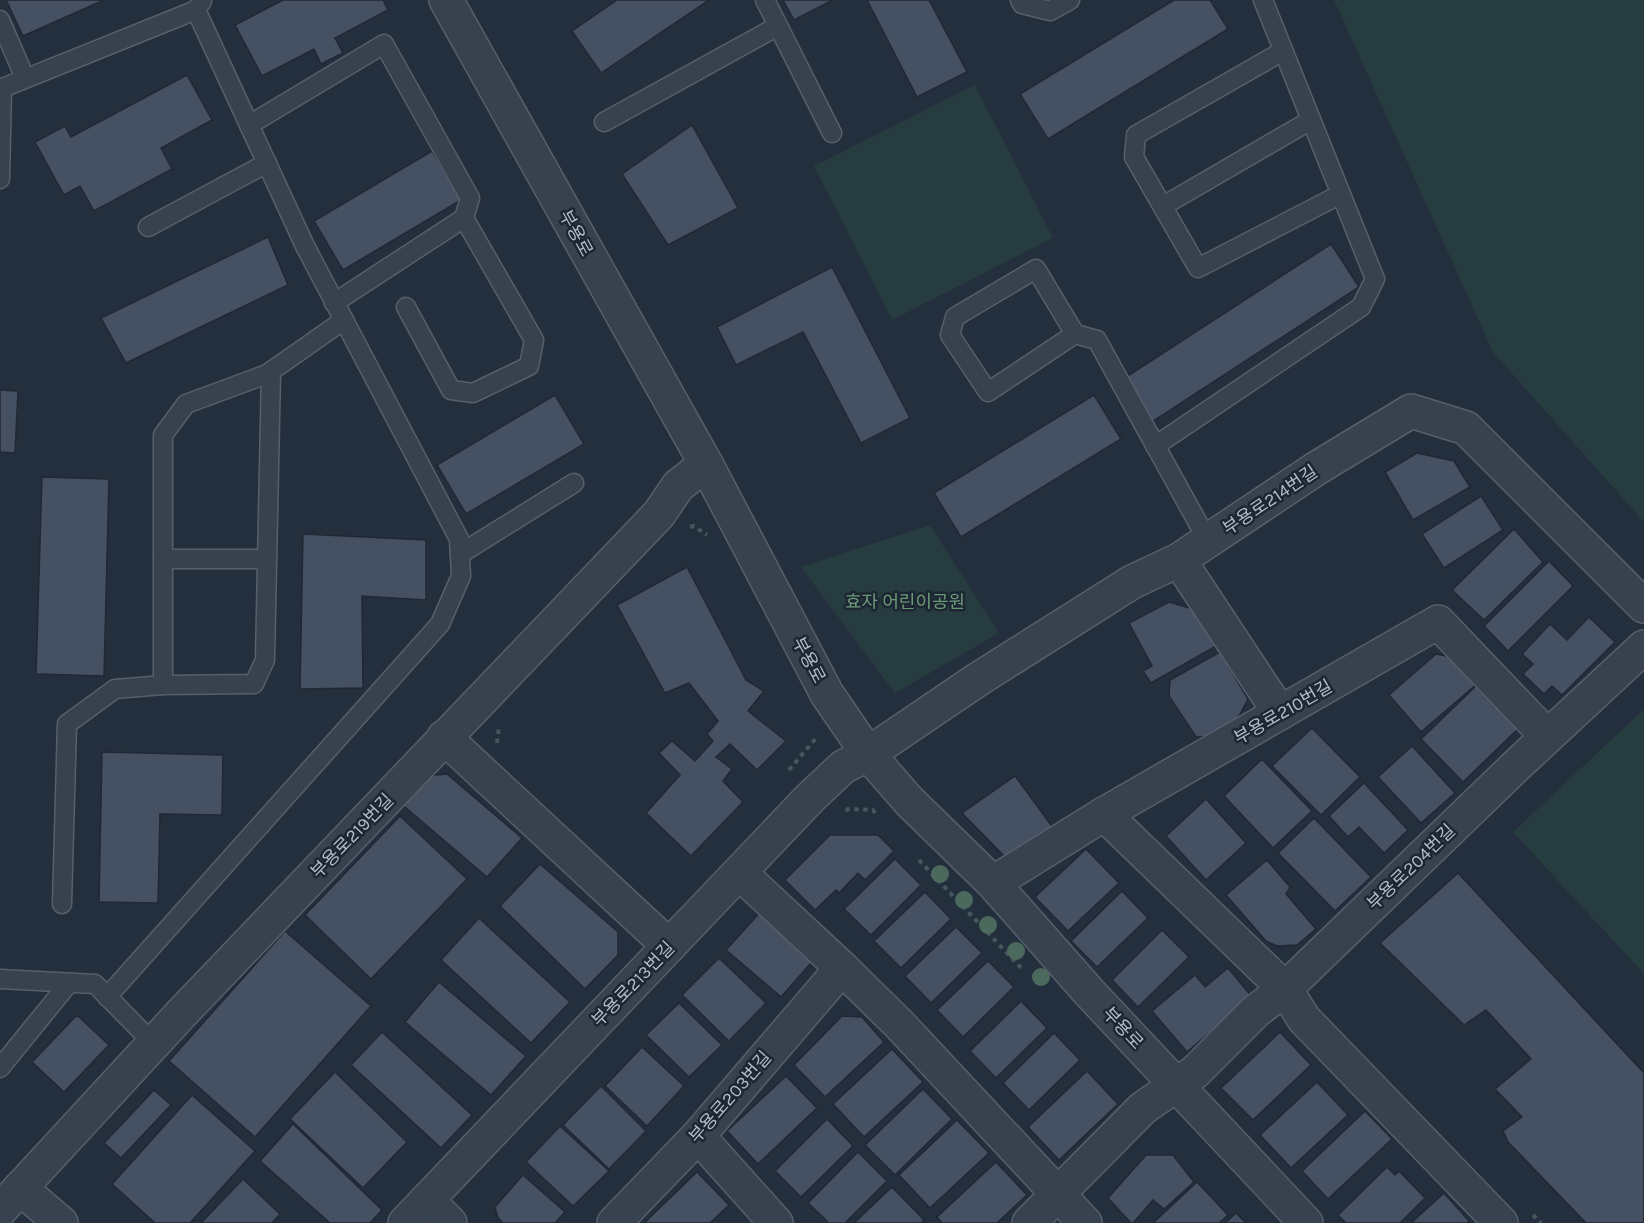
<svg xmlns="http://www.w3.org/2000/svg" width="1644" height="1223" font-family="Karla,'Noto Sans KR',sans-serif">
	<rect width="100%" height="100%" fill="#242f3e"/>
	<g fill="#263c3f">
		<path d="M1334,0H1644V522L1493,352Z"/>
		<path d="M975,85L1053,238L892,320L814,166Z"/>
		<path d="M930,525L999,633L895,693L801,567Z"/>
		<path d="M1644,709V974L1513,832Z"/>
	</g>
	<g fill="#455162" stroke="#1f2835" stroke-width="1.5">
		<path d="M6,0H104L23,36Z"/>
		<path d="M283,0H383L388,10L335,38L343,53L321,64L314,49L262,76L235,25Z"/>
		<path d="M617,0H709L601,73L572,31Z"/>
		<path d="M783,0H833L794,20Z"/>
		<path d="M867,0H929L967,72L917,97Z"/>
		<path d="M1174,0H1210L1228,29L1048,139L1020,94Z"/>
		<path d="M187,75L212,120L161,148L172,169L94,211L80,186L64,195L35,142L65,126L71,137Z"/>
		<path d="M692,125L738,208L668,245L622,174Z"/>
		<path d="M432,151L461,200L343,270L314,221Z"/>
		<path d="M268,237L288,285L126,363L101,318Z"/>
		<path d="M1331,244L1359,287L1152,422L1123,379Z"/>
		<path d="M832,267L910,418L861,443L803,332L736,365L717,327Z"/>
		<path d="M0,390L18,391L15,453L0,452Z"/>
		<path d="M555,395L584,444L466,514L437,465Z"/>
		<path d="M1094,395L1121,439L961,537L934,493Z"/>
		<path d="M1417,453L1454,461L1470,487L1413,520L1385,472Z"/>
		<path d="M42,477L109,479L104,676L36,674Z"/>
		<path d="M1481,496L1503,530L1444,568L1422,534Z"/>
		<path d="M1514,529L1543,562L1484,620L1452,590Z"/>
		<path d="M303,534L426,540V600L362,596L363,688L300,689Z"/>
		<path d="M1549,561L1573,586L1508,651L1484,626Z"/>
		<path d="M687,567L746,680L764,691L748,711L786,741L757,770L730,744L716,757L732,769L723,781L743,802L691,856L646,813L680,775L659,753L672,741L695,761L713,741L707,734L718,721L689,683L665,693L617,605Z"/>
		<path d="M1169,602L1193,609L1216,646L1151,683L1143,671L1152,666L1129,623Z"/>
		<path d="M1589,617L1615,642L1562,695L1552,686L1544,694L1523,674L1533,664L1522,654L1550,624L1567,640Z"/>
		<path d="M1220,652L1248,699L1237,720L1208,737H1196L1169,696L1170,680Z"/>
		<path d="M1436,654L1456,658L1478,683L1421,732L1389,695Z"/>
		<path d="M1477,685L1519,728L1463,782L1421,739Z"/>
		<path d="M1312,728L1360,777L1321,815L1272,766Z"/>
		<path d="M1412,746L1455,793L1421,823L1378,777Z"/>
		<path d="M102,752L223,755L222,815L160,814L158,903L99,902Z"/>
		<path d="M1262,759L1312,811L1273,848L1224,796Z"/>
		<path d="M447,774L522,838L487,877L399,802L421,776Z"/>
		<path d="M1015,776L1054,829L1007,859L962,813Z"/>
		<path d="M1364,783L1408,830L1384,853L1359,827L1348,837L1329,816Z"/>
		<path d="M1206,799L1246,843L1206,880L1166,836Z"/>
		<path d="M400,816L467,879L371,979L305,915Z"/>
		<path d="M1314,818L1371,877L1335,911L1278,853Z"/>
		<path d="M830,835H878L894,851L865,880L858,873L839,893L836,890L815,910L785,880Z"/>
		<path d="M1086,849L1119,883L1068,931L1035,897Z"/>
		<path d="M895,859L921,885L871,935L844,909Z"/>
		<path d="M1267,860L1290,887L1286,894L1316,929L1297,945L1277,946L1266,941L1226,895Z"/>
		<path d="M540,864L618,932V955L585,989L500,906Z"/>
		<path d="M1458,873L1644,1073V1223H1586L1508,1142L1503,1131L1522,1117L1495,1089L1531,1059L1486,1010L1464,1025L1380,943Z"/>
		<path d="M1122,891L1148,918L1097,967L1071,941Z"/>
		<path d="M925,892L951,919L901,968L874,941Z"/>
		<path d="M764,908L818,955L781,997L726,950Z"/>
		<path d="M479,918L570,1002L531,1043L441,960Z"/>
		<path d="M956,927L982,953L931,1003L905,976Z"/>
		<path d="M1162,930L1189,957L1138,1007L1112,980Z"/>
		<path d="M285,931L371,1006L255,1137L169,1061Z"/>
		<path d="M719,958L766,1003L729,1041L682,995Z"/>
		<path d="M988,961L1014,987L963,1037L937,1010Z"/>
		<path d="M1228,968L1252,997L1187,1052L1152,1011L1195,975L1205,987Z"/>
		<path d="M439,982L526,1056L491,1095L405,1022Z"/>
		<path d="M1021,1001L1047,1028L996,1078L970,1051Z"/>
		<path d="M679,1003L722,1045L689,1077L646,1035Z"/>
		<path d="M77,1015L109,1045L64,1092L32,1062Z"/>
		<path d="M842,1016L862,1017L884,1042L825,1097L794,1065Z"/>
		<path d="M382,1032L472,1115L441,1148L351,1065Z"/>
		<path d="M1280,1032L1311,1065L1253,1120L1221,1088Z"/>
		<path d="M1054,1033L1080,1060L1029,1110L1003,1083Z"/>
		<path d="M642,1047L684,1086L647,1126L605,1086Z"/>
		<path d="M892,1049L923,1082L864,1137L833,1104Z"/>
		<path d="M1087,1071L1118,1104L1059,1160L1028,1127Z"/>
		<path d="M335,1072L407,1142L363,1188L290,1119Z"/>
		<path d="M786,1076L817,1108L758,1164L727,1131Z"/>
		<path d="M1317,1082L1348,1115L1291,1168L1260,1135Z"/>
		<path d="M601,1086L646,1131L609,1169L563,1125Z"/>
		<path d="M923,1089L952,1119L895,1175L865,1145Z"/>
		<path d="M154,1090L171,1105L121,1158L104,1143Z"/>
		<path d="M192,1095L255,1151L190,1223H155L112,1184Z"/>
		<path d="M1365,1111L1392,1139L1328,1199L1302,1171Z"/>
		<path d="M827,1119L853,1146L801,1197L775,1171Z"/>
		<path d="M957,1120L989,1153L930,1208L899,1175Z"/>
		<path d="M293,1124L382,1210L370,1223H330L260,1161Z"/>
		<path d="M560,1126L609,1171L573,1206L526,1162Z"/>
		<path d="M858,1152L887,1181L845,1223H829L808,1203Z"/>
		<path d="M1146,1155H1173L1194,1182L1164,1209L1153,1200L1133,1223H1131L1108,1198Z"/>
		<path d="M996,1162L1027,1195L997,1223H942L937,1217Z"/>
		<path d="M1387,1167L1395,1175L1399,1171L1425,1198L1400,1223H1346L1338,1215Z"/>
		<path d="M697,1172L729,1205L710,1223H644Z"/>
		<path d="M523,1175L565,1212L555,1223H503L498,1218L495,1207Z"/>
		<path d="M243,1179L280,1214L272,1223H201Z"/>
		<path d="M1197,1182L1228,1215L1219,1223H1153Z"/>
		<path d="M892,1187L924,1220L921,1223H854Z"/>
		<path d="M1444,1193L1469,1221L1467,1223H1411Z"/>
		<path d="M1236,1213L1246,1223H1225Z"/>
	</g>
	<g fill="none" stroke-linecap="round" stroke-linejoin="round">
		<defs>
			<g id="service">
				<path d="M765,0L832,133"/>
				<path d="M1020,0L1022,4L1050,11L1070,0"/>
				<path d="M0,20L25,78"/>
				<path d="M1283,51L1136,135L1134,157L1198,268L1341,194"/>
				<path d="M0,89L196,10L202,1"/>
				<path d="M604,122L778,26"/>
				<path d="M249,125L384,44L470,198L464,218"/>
				<path d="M0,179L2,88"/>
				<path d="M1163,206L1311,120"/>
				<path d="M148,227L267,163"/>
				<path d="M334,303L464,218L534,340L529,366L473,393L451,390L406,307"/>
				<path d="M1075,334L988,392L950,335L955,317L1036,269L1075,334L1097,340L1208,541"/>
				<path d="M1155,446L1361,307L1375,279L1263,0"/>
				<path d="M460,554L574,483"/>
				<path d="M163,559H267"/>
				<path d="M163,685L254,684L265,660L271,371"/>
				<path d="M62,904L67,724L115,689L163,685V435L186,404L267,374L344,320"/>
				<path d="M0,979L95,984L154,1044"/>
				<path d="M107,997L440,624L461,576L459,539L305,246L196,10"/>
				<path d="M0,1068L69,983"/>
			</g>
			<g id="minor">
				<path d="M446,0L706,464L827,694L868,754L909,801L993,883L1089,992L1306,1223"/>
				<path d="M1179,560L1280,713"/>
				<path d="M444,737L669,946"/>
				<path d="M1104,814L1285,989L1304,1019L1501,1223"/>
				<path d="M740,873L842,968L899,1024L1085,1223"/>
				<path d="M993,883L1104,814L1438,622L1547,736"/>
				<path d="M698,1136L776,1223"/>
				<path d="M20,1188L61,1223"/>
				<path d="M427,1200L450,1223"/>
				<path d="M0,1210L180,1015L659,514L678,486L706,464"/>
				<path d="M405,1223L810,798L843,767L868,754L977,680L1132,582L1179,560L1317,468L1411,411L1466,428L1644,606"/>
				<path d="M614,1223L698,1136L842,968"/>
				<path d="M1029,1223L1143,1108L1195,1072L1256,1011L1285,989L1517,765L1644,647"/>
			</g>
		</defs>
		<use href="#service" stroke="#565f6c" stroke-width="21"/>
		<use href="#minor" stroke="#565f6c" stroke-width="36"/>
		<g stroke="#44595c" stroke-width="4" stroke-dasharray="4.5 4.5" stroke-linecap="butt">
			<path d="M690,527L694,526L707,535"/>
			<path d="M497,743L499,727"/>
			<path d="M789,770L817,737"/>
			<path d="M846,811L848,809L873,810L875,813"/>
			<path d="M919,860L1023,970"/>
			<path d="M1533,1215L1541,1223"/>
		</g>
		<use href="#service" stroke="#38414e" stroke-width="18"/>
		<use href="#minor" stroke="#38414e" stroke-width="33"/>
	</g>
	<g fill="#4b6a5d">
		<circle cx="940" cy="874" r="9"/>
		<circle cx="964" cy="900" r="9"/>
		<circle cx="988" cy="925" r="9"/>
		<circle cx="1016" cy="951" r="9"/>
		<circle cx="1041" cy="977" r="9"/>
	</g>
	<g text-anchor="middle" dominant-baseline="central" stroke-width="5" stroke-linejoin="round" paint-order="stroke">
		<g font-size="18" fill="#b4bcc9" stroke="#1d2633">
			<text transform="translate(576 233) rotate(61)">부용로</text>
			<text transform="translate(1270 500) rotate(-34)">부용로214번길</text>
			<text transform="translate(809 660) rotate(62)">부용로</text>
			<text transform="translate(1283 712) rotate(-30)">부용로210번길</text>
			<text transform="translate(352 836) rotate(-46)">부용로219번길</text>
			<text transform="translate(1411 867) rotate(-44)">부용로204번길</text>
			<text transform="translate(633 984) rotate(-46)">부용로213번길</text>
			<text transform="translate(1123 1028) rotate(47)">부용로</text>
			<text transform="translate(730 1097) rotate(-49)">부용로203번길</text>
		</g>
		<g font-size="18" fill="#6b9a76" stroke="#1d2633">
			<text x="905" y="602">효자 어린이공원</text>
		</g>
	</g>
</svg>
